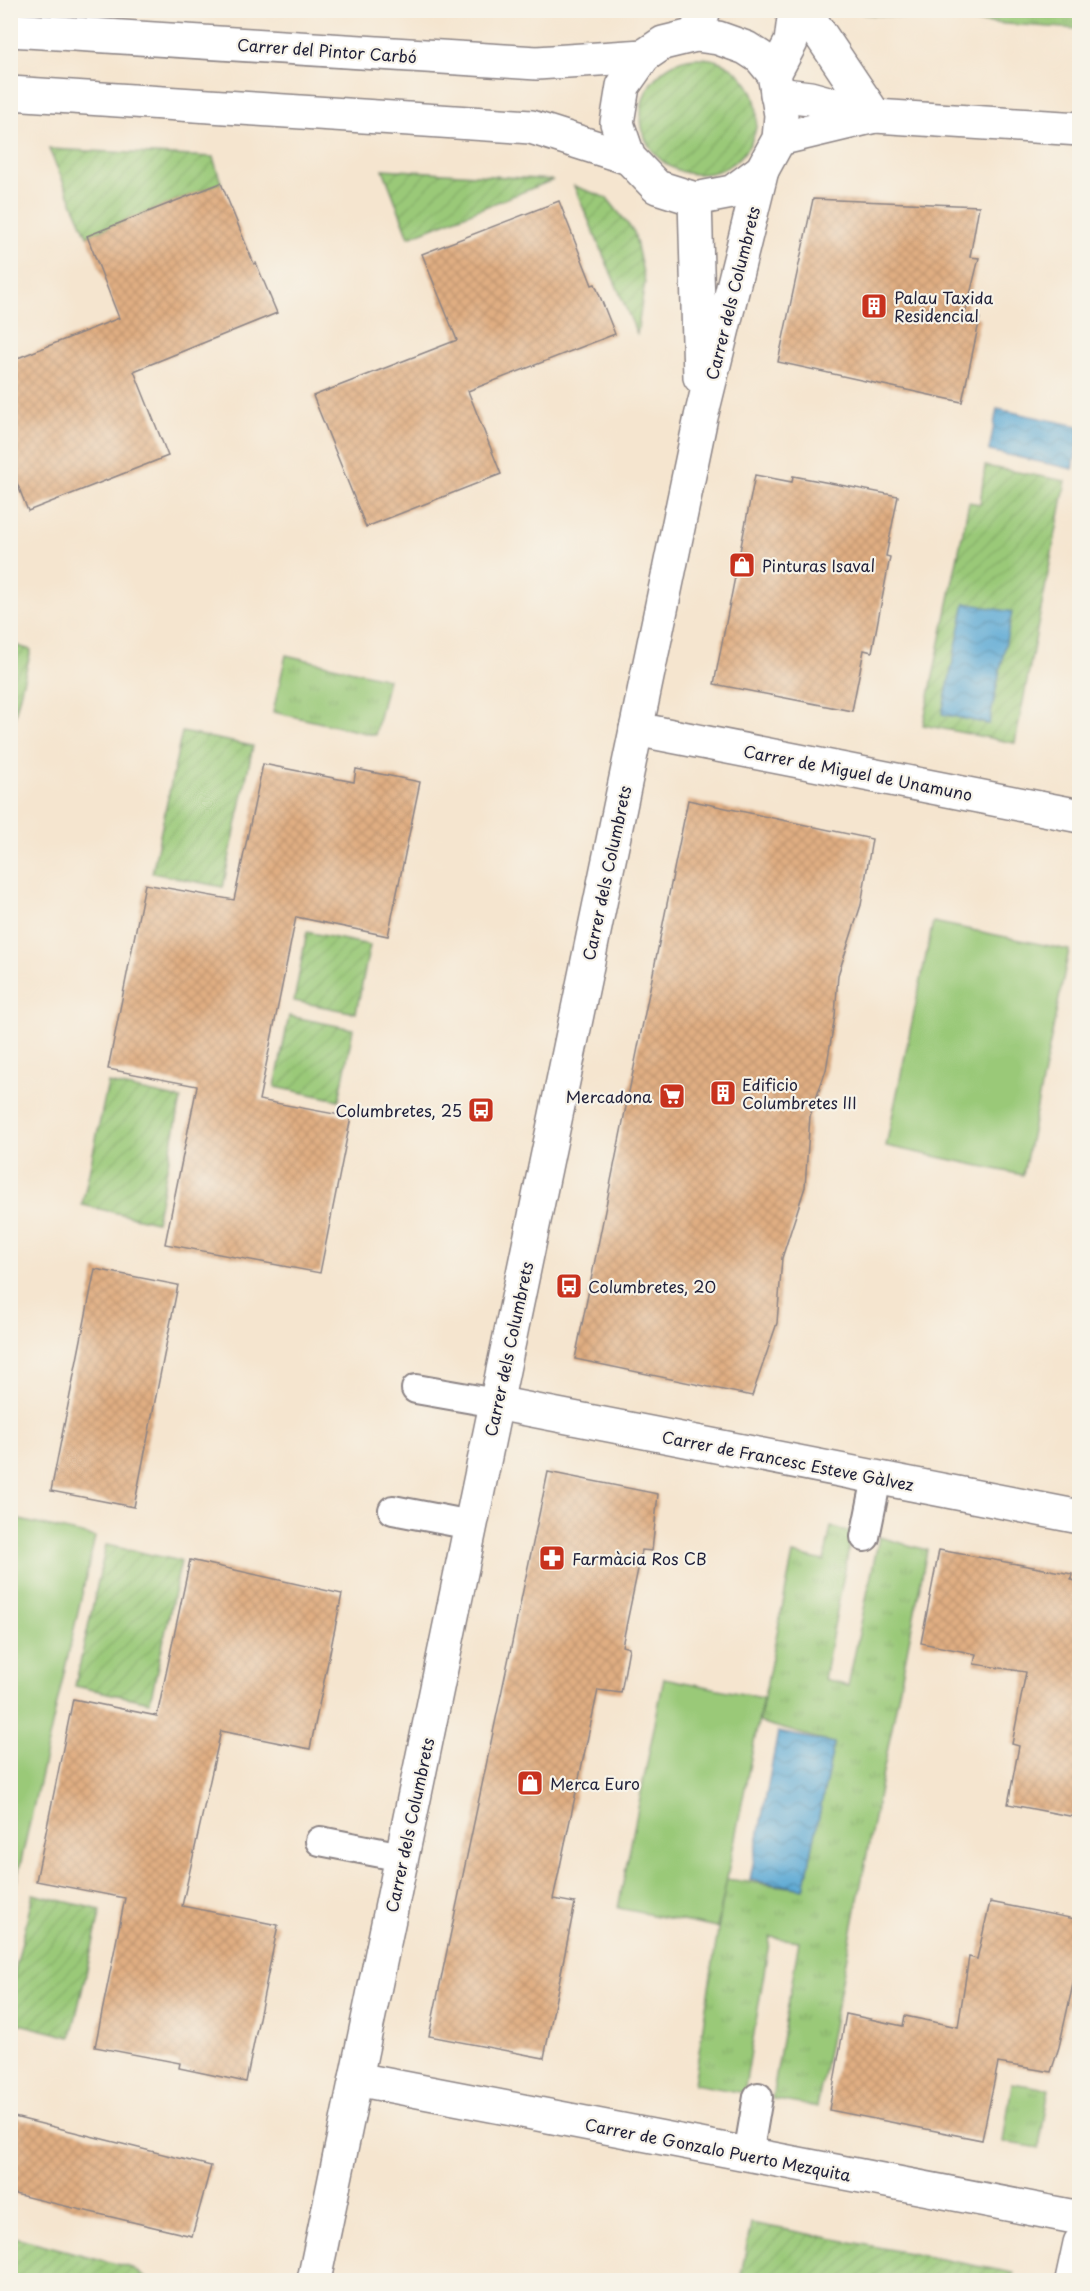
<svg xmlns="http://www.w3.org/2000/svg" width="1090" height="2291" font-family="'Playpen Sans',sans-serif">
	<defs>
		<pattern id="grass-tufts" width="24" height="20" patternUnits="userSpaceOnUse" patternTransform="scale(1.5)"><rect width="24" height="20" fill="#9ac978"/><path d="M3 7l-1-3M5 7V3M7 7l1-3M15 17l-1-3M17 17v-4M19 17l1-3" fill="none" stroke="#84ac69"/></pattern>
		<pattern id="garden-furrows" width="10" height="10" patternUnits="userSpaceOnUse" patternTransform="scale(1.5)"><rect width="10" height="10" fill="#9ac978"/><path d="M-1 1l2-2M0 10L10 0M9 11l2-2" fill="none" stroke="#84ac69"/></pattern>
		<pattern id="water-waves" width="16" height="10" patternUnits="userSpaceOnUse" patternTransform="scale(1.5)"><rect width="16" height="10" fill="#5ba9d4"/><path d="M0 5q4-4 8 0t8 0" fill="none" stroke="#4b89ad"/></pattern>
		<pattern id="building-cross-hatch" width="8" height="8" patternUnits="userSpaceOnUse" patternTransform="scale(1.5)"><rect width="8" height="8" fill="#e0ae82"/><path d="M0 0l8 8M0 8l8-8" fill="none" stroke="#c09571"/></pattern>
	</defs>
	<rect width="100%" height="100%" fill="#f7f3e8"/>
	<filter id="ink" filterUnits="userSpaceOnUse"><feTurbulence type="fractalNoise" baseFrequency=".0167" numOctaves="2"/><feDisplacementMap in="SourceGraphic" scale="12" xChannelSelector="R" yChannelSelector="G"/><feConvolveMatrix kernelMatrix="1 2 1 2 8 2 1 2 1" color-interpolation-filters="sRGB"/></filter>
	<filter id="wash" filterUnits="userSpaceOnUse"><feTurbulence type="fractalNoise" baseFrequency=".008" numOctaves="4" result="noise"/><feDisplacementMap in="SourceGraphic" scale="24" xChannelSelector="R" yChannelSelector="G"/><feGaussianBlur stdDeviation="1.35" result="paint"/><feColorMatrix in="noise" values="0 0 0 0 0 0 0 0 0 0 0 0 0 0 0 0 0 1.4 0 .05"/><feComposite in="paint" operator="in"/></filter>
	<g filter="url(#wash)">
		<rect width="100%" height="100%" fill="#f5e5cf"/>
		<g fill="url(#grass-tufts)" stroke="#5e765a" stroke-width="1.5">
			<path d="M862,11H1079V29L864,14Z"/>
			<path d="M286,655L388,679L375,735L273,712Z"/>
			<path d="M831,1527L852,1532L824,1679L848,1686L879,1537L927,1550L817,2107L772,2099L799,1941L770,1937L744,2093L694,2084L726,1879L804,1889L834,1743L759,1722L793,1554L824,1561Z"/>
			<path d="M1012,2083L1049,2089L1039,2148L1003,2142Z"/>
		</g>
		<g fill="url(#garden-furrows)" stroke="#5e765a" stroke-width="1.5">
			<circle cx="699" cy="116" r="58"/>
			<path d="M49,149L213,157L221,183L87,236Z"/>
			<path d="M383,169L553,180L409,237Z"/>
			<path d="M574,186L607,198L634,232L645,282L637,334Z"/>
			<path d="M985,466L1066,481L1015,743L923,725L969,502L980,504Z"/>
			<path d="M11,644L31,650L11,731L10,644Z"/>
			<path d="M182,732L253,746L223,887L152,873Z"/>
			<path d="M307,932L370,945L356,1013L294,1001Z"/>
			<path d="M289,1016L353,1029L339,1100L275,1087Z"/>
			<path d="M108,1083L181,1099L156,1222L82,1205Z"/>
			<path d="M106,1545L181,1561L150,1702L75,1686Z"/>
			<path d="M33,1894L101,1910L71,2037L11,2022V1988Z"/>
			<path d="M751,2223L1014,2273L1013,2280H740Z"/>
			<path d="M11,2236L132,2268L149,2280H11Z"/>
		</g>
		<g fill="#9ac978" stroke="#5e765a" stroke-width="1.5">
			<path d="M933,922L1069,950L1023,1175L886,1146Z"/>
			<path d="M11,1518L95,1537L11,1905L10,1518Z"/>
			<path d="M664,1678L763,1698L717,1928L618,1908Z"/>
		</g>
		<g fill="url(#water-waves)" stroke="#3e6688" stroke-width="1.5">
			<path d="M997,409L1079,426V437L1073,469L989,451Z"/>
			<path d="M965,603L1012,612L989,724L942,714Z"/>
			<path d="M778,1732L834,1743L804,1889L750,1880Z"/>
		</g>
		<g id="blocks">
			<g fill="url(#building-cross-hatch)">
				<path d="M221,183L254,264L256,263L277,313L134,371L168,456L28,511L10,465V361L119,318L87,236Z"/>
				<path d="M813,199L979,206L970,257L979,258L965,315L980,318L962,402L778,362Z"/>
				<path d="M559,201L592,285L595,284L615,334L468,391L501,474L366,527L313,396L457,340L422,254Z"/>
				<path d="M755,475L792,482L793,476L898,496L886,556L890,557L872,652L864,650L852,711L714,684Z"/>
				<path d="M263,764L354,782L356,769L420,782L388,936L296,917L259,1100L351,1117L320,1273L165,1244L197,1086L108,1069L145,884L234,900Z"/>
				<path d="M688,800L872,839L861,905L838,975L835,1016L826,1070L810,1116L805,1187L782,1258L777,1323L752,1396L575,1359Z"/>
				<path d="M95,1269L178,1285L134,1507L51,1491Z"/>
				<path d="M548,1472L658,1494L652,1551L642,1550L622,1646L629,1648L621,1693L598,1690L553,1899L575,1903L544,2058L429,2036Z"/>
				<path d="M939,1550L1072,1574L1071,1580L1080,1582V1818L1008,1804L1019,1746L1012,1744L1026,1672L974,1664L976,1654L921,1643Z"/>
				<path d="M190,1560L342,1594L310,1749L221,1731L182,1906L278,1925L246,2082L179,2068L180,2063L95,2047L125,1898L36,1881L73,1699L157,1716Z"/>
				<path d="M990,1902L1080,1920V1953L1059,2047L1051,2072L998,2063L982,2140L829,2110L846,2014L903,2026L905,2016L958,2027L969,1957L977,1959Z"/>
				<path d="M10,2116L211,2166L192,2236L10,2193Z"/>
			</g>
		</g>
	</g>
	<g filter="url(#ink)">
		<use href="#blocks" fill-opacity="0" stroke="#8c8485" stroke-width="1.5"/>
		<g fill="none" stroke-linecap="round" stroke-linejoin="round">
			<defs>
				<g id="service">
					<path d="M416,1389L496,1403"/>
					<path d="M393,1510L471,1525"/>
					<path d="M865,1537L877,1478"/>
					<path d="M320,1841L402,1857"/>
					<path d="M748,2155L758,2097"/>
				</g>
				<g id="minor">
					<path d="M804,10L875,116"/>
					<path d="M696,35L704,10"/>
					<path d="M777,94L810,98L875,116L1080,129"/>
					<path d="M779,139L871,117"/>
					<path d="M636,729L1080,816"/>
					<path d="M496,1403L1080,1517"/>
					<path d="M356,2079L1080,2218"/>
					<path d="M1072,2280L1080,2243"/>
				</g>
				<g id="tertiary">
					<path d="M10,30L537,63L644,56"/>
					<path d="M696,35L718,38L746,48L760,57L774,74L781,115L779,139L762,170L732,192L695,199L657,187L629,158L617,123L623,86L644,56L663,43Z"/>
					<path d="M774,74L791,42L795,10"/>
					<path d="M10,93L531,127L629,158"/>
					<path d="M695,199L700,377"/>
					<path d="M314,2280L701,417L762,170"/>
				</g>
			</defs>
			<use href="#service" stroke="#8c8485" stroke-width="32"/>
			<use href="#minor" stroke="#8c8485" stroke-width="36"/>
			<use href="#tertiary" stroke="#8c8485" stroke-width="36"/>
			<use href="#service" stroke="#fff" stroke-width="28"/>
			<use href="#minor" stroke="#fff" stroke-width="33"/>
			<use href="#tertiary" stroke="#fff" stroke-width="33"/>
		</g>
	</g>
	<defs>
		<symbol id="building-square" viewBox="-11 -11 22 22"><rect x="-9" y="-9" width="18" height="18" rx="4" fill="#c8321e" stroke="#f7f3e8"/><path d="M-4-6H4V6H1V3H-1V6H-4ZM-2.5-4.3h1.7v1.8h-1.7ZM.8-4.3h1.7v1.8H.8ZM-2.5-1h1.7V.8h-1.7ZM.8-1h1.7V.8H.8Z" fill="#fff"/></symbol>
		<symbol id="shop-square" viewBox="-11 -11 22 22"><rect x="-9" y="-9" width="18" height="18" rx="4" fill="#c8321e" stroke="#f7f3e8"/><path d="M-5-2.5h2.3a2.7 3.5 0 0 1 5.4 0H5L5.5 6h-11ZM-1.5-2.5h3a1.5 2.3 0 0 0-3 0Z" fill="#fff"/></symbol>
		<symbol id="supermarket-square" viewBox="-11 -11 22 22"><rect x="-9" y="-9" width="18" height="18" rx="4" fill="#c8321e" stroke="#f7f3e8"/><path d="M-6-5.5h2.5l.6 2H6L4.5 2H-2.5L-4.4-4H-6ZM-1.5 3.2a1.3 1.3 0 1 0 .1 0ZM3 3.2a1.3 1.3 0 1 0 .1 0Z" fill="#fff"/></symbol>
		<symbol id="bus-square" viewBox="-11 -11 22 22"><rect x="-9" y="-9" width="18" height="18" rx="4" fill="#c8321e" stroke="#f7f3e8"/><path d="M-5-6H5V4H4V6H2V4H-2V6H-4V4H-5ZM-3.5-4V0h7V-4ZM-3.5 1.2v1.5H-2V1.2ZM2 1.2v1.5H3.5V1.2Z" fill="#fff"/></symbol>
		<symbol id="pharmacy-square" viewBox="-11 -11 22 22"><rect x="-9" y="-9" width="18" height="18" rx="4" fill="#c8321e" stroke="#f7f3e8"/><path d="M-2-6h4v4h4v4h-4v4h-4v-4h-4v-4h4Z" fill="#fff"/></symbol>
	</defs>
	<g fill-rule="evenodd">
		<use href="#building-square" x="859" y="291" width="30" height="30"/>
		<use href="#shop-square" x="727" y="550" width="30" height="30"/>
		<use href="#building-square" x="708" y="1078" width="30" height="30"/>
		<use href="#supermarket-square" x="657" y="1081" width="30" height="30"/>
		<use href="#bus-square" x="466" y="1095" width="30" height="30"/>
		<use href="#bus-square" x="554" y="1271" width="30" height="30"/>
		<use href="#pharmacy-square" x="537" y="1543" width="30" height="30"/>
		<use href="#shop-square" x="515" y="1768" width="30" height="30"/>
	</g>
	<g text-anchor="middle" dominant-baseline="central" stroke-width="4.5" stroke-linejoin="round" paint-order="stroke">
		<g font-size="16" fill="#22223b" stroke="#f7f3e8">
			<text transform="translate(327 50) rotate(4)">Carrer del Pintor Carbó</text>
			<text transform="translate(732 293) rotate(-76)">Carrer dels Columbrets</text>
			<text transform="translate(858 772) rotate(11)">Carrer de Miguel de Unamuno</text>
			<text transform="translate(606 873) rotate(-78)">Carrer dels Columbrets</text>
			<text transform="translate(508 1349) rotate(-78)">Carrer dels Columbrets</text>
			<text transform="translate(788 1460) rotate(11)">Carrer de Francesc Esteve Gàlvez</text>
			<text transform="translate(409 1825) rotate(-78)">Carrer dels Columbrets</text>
			<text transform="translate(718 2149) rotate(11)">Carrer de Gonzalo Puerto Mezquita</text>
		</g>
		<g font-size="16" fill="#22223b" stroke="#f7f3e8" text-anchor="start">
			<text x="894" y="297">Palau Taxida<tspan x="894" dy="18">Residencial</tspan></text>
			<text x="762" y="565">Pinturas Isaval</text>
			<text x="742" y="1084">Edificio<tspan x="742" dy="18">Columbretes III</tspan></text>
			<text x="652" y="1096" text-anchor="end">Mercadona</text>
			<text x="462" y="1110" text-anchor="end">Columbretes, 25</text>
			<text x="588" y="1286">Columbretes, 20</text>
			<text x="572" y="1558">Farmàcia Ros CB</text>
			<text x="550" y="1783">Merca Euro</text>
		</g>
	</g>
	<rect width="1090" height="2291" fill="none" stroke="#f7f3e8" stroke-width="36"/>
</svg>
